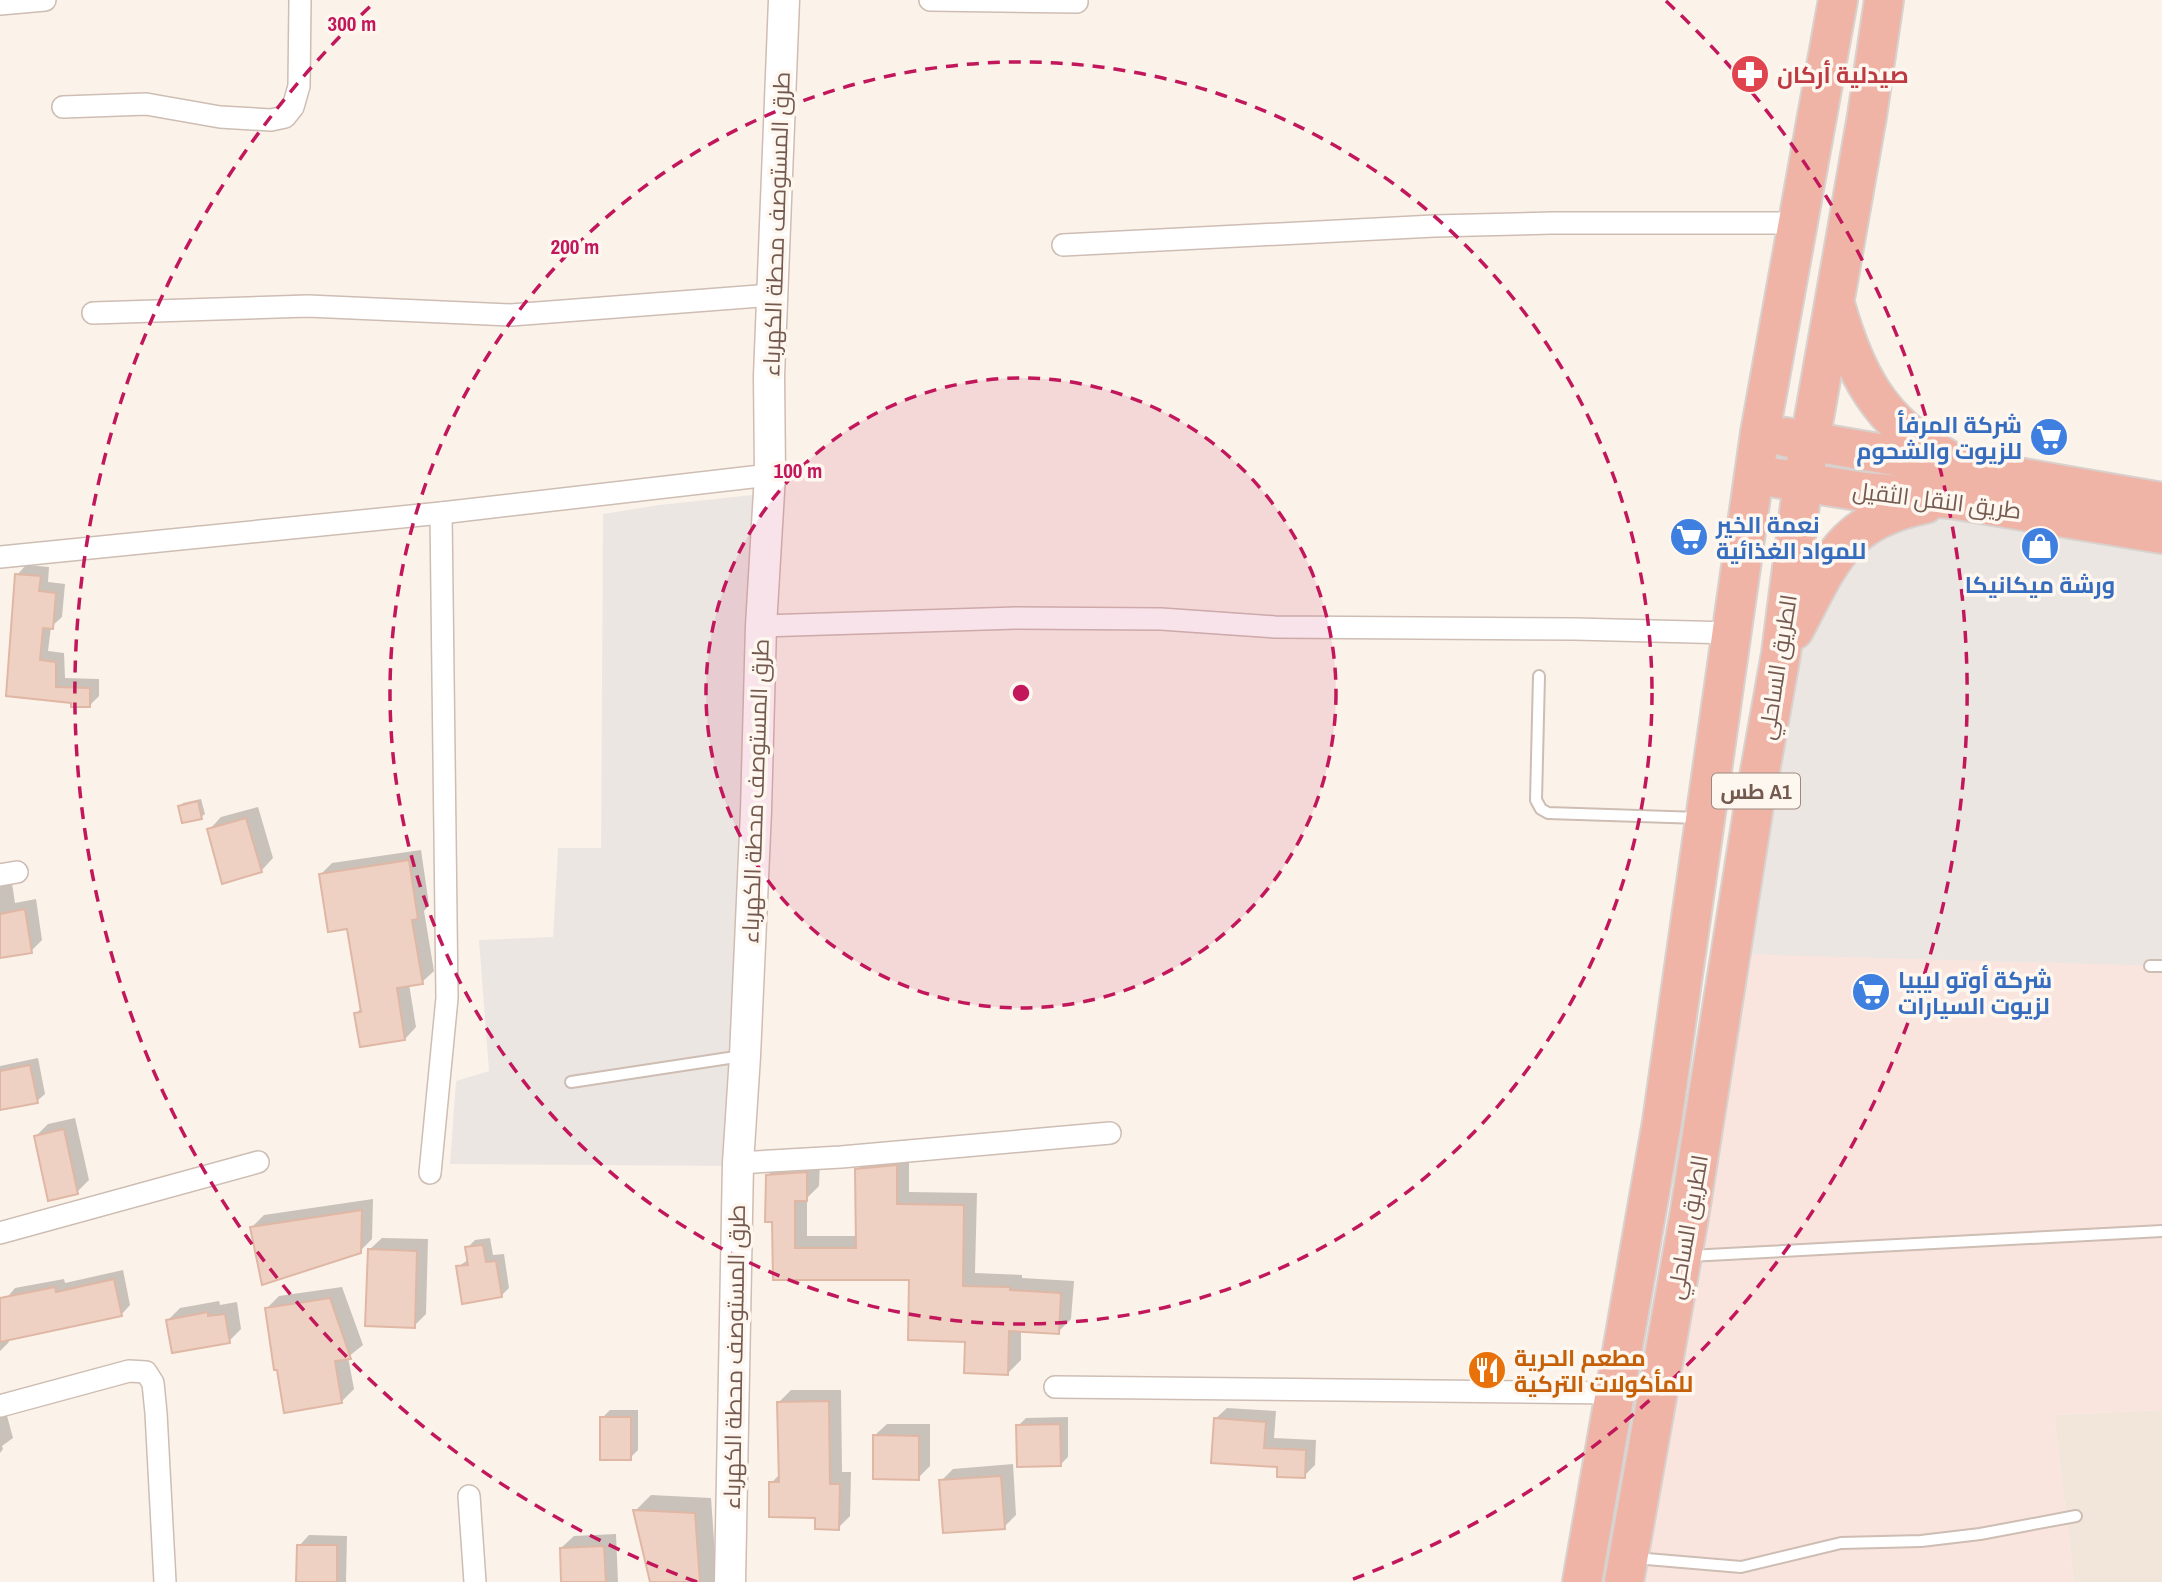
<svg xmlns="http://www.w3.org/2000/svg" width="2162" height="1582" font-family="'Archivo Narrow',Cairo,sans-serif">
	<rect width="100%" height="100%" fill="#fbf3ea"/>
	<path fill="#f2e5d9" d="M2162,1410V1582H2074L2054,1415Z"/>
	<path fill="#fae5de" d="M2162,534V1410L2054,1415L2074,1582H1624L1755,799Z"/>
	<g fill="#ece6e2">
		<path d="M779,492L733,1166L450,1164L456,1081L489,1071L479,940L553,937L558,848H601L603,514L659,505Z"/>
		<path d="M1896,511L2162,534V966L1732,954L1801,618Z"/>
	</g>
	<g fill="#0003">
		<path d="M26,565L49,567L48,582L65,584L62,617L51,627L48,651L64,653L65,678L99,679V696L89,706L73,701L8,695L17,575Z"/>
		<path d="M201,799L205,814L201,817L180,806L183,803Z"/>
		<path d="M258,807L273,858L261,871L209,830L221,817Z"/>
		<path d="M421,850L429,905L424,911L434,971L422,982L409,984L416,1027L405,1039L356,1013L362,1008L348,927L321,874L332,863Z"/>
		<path d="M0,875L11,877L15,903L36,899L42,940L31,951L0,956Z"/>
		<path d="M38,1058L45,1094L37,1101L0,1108V1066Z"/>
		<path d="M75,1118L89,1180L77,1192L36,1136L48,1124Z"/>
		<path d="M909,1153V1192L977,1193L975,1273L1022,1275V1278L1074,1281L1071,1319L1058,1332L1021,1330V1360L1008,1373L966,1340L911,1278H774V1221L768,1175L781,1162L820,1160L819,1186L807,1198V1236H857V1170L870,1157Z"/>
		<path d="M373,1199L372,1239L360,1251L252,1227L264,1215Z"/>
		<path d="M382,1238L428,1239L426,1314L414,1326L369,1250Z"/>
		<path d="M490,1238L493,1255L504,1254L509,1288L501,1296L458,1267L469,1259L467,1248L475,1240Z"/>
		<path d="M123,1270L130,1305L121,1315L8,1338L9,1342L0,1351V1306L15,1288L64,1279L65,1283Z"/>
		<path d="M342,1287L363,1345L348,1357L354,1389L342,1401L267,1308L279,1296Z"/>
		<path d="M219,1301L220,1305L237,1302L241,1329L229,1341L168,1320L180,1308Z"/>
		<path d="M791,1390H841L842,1472H851L850,1516L838,1528L771,1483L780,1474L779,1402Z"/>
		<path d="M1227,1408L1276,1411L1274,1438L1316,1440L1315,1465L1304,1476L1279,1465L1215,1419Z"/>
		<path d="M610,1410H638V1450L630,1458L602,1418Z"/>
		<path d="M6,1412L13,1438L2,1446L3,1449L0,1453V1413Z"/>
		<path d="M1068,1417V1457L1061,1464L1018,1426L1026,1418Z"/>
		<path d="M887,1424H930V1466L918,1478L874,1436Z"/>
		<path d="M1013,1464L1016,1515L1004,1527L941,1481L953,1469Z"/>
		<path d="M651,1495L711,1498L717,1582H652L635,1511Z"/>
		<path d="M616,1534L618,1582H563L561,1548L574,1536Z"/>
		<path d="M309,1535L347,1536L346,1582H298L299,1546Z"/>
	</g>
	<g fill="#eed1c3" stroke="#e0b7a5" stroke-width="2">
		<path d="M15,574L41,576L39,591L56,593L53,629L43,628L40,660L56,662V687L90,688V707H71V703L6,696Z"/>
		<path d="M198,801L202,819L182,823L178,806Z"/>
		<path d="M246,818L262,872L222,884L207,829Z"/>
		<path d="M409,860L418,919L412,920L423,984L397,988L405,1040L360,1047L354,1013L361,1012L347,929L328,932L319,874Z"/>
		<path d="M25,909L32,953L0,958V914Z"/>
		<path d="M30,1065L38,1103L0,1110V1071Z"/>
		<path d="M64,1129L78,1194L48,1201L34,1136Z"/>
		<path d="M897,1165V1204L964,1205L963,1286L1010,1287V1290L1061,1293L1059,1334L1009,1331L1008,1375L964,1373L965,1342L908,1340L909,1280H773L772,1222H765L766,1175L807,1172V1201H795V1248H856L855,1169Z"/>
		<path d="M362,1210L361,1253L262,1285L250,1227Z"/>
		<path d="M483,1245L486,1262L496,1261L502,1297L462,1304L456,1266L468,1265L465,1247Z"/>
		<path d="M368,1249L417,1251L415,1328L365,1326Z"/>
		<path d="M114,1279L122,1316L0,1342V1298L55,1287L56,1292Z"/>
		<path d="M330,1298L351,1359L335,1361L342,1403L284,1413L277,1370H274L265,1308Z"/>
		<path d="M208,1312V1316L225,1314L230,1343L172,1353L166,1320Z"/>
		<path d="M829,1401L830,1484H840L839,1530L815,1529V1518L769,1517V1482H779L777,1402Z"/>
		<rect x="600" y="1417" width="31" height="43"/>
		<path d="M1214,1418L1266,1422L1264,1448L1306,1450L1305,1478L1277,1477V1467L1211,1463Z"/>
		<path d="M1060,1424L1061,1466L1017,1467L1016,1425Z"/>
		<path d="M873,1435L919,1436V1480L873,1479Z"/>
		<path d="M1001,1476L1005,1529L943,1533L939,1480Z"/>
		<path d="M633,1510L695,1513L700,1582H650Z"/>
		<path d="M297,1545H337V1582H296Z"/>
		<path d="M604,1546L606,1582H561L560,1548Z"/>
	</g>
	<g fill="none" stroke-linecap="round" stroke-linejoin="round">
		<defs>
			<g id="lane">
				<path d="M1539,676L1536,800L1541,809L1548,813L1700,818"/>
				<path d="M2150,966H2162"/>
				<path d="M571,1082L742,1056"/>
				<path d="M1689,1256L2162,1231"/>
				<path d="M1635,1558L1741,1567L1841,1543L1921,1541L1980,1534L2076,1516"/>
			</g>
			<g id="street">
				<path d="M930,0L1077,2"/>
				<path d="M0,4L45,0"/>
				<path d="M63,107L146,104L220,117L271,120L285,117L293,107L299,86L300,0"/>
				<path d="M1063,245L1434,226L1552,223H1797"/>
				<path d="M93,313L308,306L511,315L772,295"/>
				<path d="M0,557L441,513L770,475"/>
				<path d="M761,626L1016,618L1161,619L1275,627L1575,629L1732,633"/>
				<path d="M0,875L17,872"/>
				<path d="M738,1163L841,1157L1110,1133"/>
				<path d="M430,1173L447,998L441,513"/>
				<path d="M0,1233L258,1162"/>
				<path d="M1055,1387L1615,1393"/>
				<path d="M0,1406L129,1371L146,1372L153,1383L156,1413L165,1582"/>
				<path d="M469,1496L475,1582"/>
			</g>
			<path id="secondary" d="M730,1582L738,1163L745,1056L756,811L761,626L770,475L769,376L784,0"/>
			<g id="highway">
				<path d="M1835,304C1854,371 1879,423 1944,457"/>
				<path d="M1785,437L2162,502"/>
				<path d="M1776,478L1864,492L1951,499L2162,534"/>
				<path d="M1794,630C1830,563 1841,521 1925,504"/>
				<path d="M1582,1582L1662,1122L1760,433L1838,0"/>
				<path d="M1624,1582L1689,1217L1755,799L1781,654L1803,481L1867,116L1884,0"/>
			</g>
		</defs>
		<use href="#lane" stroke="#cebdb3" stroke-width="14"/>
		<use href="#street" stroke="#cebdb3" stroke-width="24"/>
		<use href="#secondary" stroke="#d1bcb1" stroke-width="33"/>
		<use href="#highway" stroke="#d8d1ce" stroke-width="42"/>
		<use href="#lane" stroke="#fff" stroke-width="10"/>
		<use href="#street" stroke="#fff" stroke-width="21"/>
		<use href="#secondary" stroke="#fff" stroke-width="30"/>
		<use href="#highway" stroke="#f0b4a6" stroke-width="38"/>
	</g>
	<circle cx="1021" cy="693" r="315" fill="#c2185b" fill-opacity=".12"/>
	<g fill="none" stroke="#c2185b" stroke-width="3.5" stroke-dasharray="12 9">
		<circle cx="1021" cy="693" r="315"/>
		<circle cx="1021" cy="693" r="631"/>
		<path d="M697 1582A946 946 0 0 1 376 1M1666 1A946 946 0 0 1 1345 1582"/>
	</g>
	<defs>
		<symbol id="pharmacy-disc" viewBox="-11 -11 22 22"><circle r="9.5" fill="#e0444e" stroke="#fef7f0"/><path d="M-2-6h4v4h4v4h-4v4h-4v-4h-4v-4h4Z" fill="#fff"/></symbol>
		<symbol id="supermarket-disc" viewBox="-11 -11 22 22"><circle r="9.5" fill="#3f7fe0" stroke="#fef7f0"/><path d="M-6-5.5h2.5l.6 2H6L4.5 2H-2.5L-4.4-4H-6ZM-1.5 3.2a1.3 1.3 0 1 0 .1 0ZM3 3.2a1.3 1.3 0 1 0 .1 0Z" fill="#fff"/></symbol>
		<symbol id="shop-disc" viewBox="-11 -11 22 22"><circle r="9.5" fill="#3f7fe0" stroke="#fef7f0"/><path d="M-5-2.5h2.3a2.7 3.5 0 0 1 5.4 0H5L5.5 6h-11ZM-1.5-2.5h3a1.5 2.3 0 0 0-3 0Z" fill="#fff"/></symbol>
		<symbol id="restaurant-disc" viewBox="-11 -11 22 22"><circle r="9.5" fill="#e8710a" stroke="#fef7f0"/><path d="M-5-6h1v4h1v-4h1v4h1v-4h1v5L-1.5 .5V6h-2V.5L-5-1ZM5-6V6H3V1.5H1.5Q1.5-4 5-6Z" fill="#fff"/></symbol>
	</defs>
	<g fill-rule="evenodd">
		<use href="#pharmacy-disc" x="1728" y="52" width="44" height="44"/>
		<use href="#supermarket-disc" x="2027" y="415" width="44" height="44"/>
		<use href="#supermarket-disc" x="1667" y="515" width="44" height="44"/>
		<use href="#shop-disc" x="2018" y="524" width="44" height="44"/>
		<use href="#supermarket-disc" x="1849" y="970" width="44" height="44"/>
		<use href="#restaurant-disc" x="1465" y="1348" width="44" height="44"/>
	</g>
	<g text-anchor="middle" dominant-baseline="central" stroke-width="7" stroke-linejoin="round" paint-order="stroke">
		<rect fill="#fef7f0" stroke="#9d887f" stroke-width="2" x="1712" y="773.5" width="88" height="35" rx="5"/>
		<g font-size="21" font-weight="bold" fill="#74594f">
			<text x="1756" y="791">طس A1</text>
		</g>
		<g font-size="23" font-weight="bold" fill="#be3a42" stroke="#fef7f0" text-anchor="start">
			<text x="1777" y="74">صيدلية أركان</text>
		</g>
		<g font-size="23" fill="#74594f" stroke="#fef7f0">
			<text transform="translate(776 224) rotate(-88)">طرق المستوصف محطة الكهرباء</text>
			<text transform="translate(1937 500) rotate(7)">طريق النقل الثقيل</text>
			<text transform="translate(1777 667) rotate(-81)">الطريق الساحلي</text>
			<text transform="translate(755 791) rotate(-88)">طرق المستوصف محطة الكهرباء</text>
			<text transform="translate(1687 1227) rotate(-80)">الطريق الساحلي</text>
			<text transform="translate(734 1357) rotate(-89)">طرق المستوصف محطة الكهرباء</text>
		</g>
		<g font-size="23" font-weight="bold" fill="#366cbe" stroke="#fef7f0" text-anchor="start">
			<text x="2022" y="424" text-anchor="end">شركة المرفأ<tspan x="2022" dy="26">للزيوت والشحوم</tspan></text>
			<text x="1716" y="524">نعمة الخير<tspan x="1716" dy="26">للمواد الغذائية</tspan></text>
			<text x="2040" y="584" text-anchor="middle">ورشة ميكانيكا</text>
			<text x="1898" y="979">شركة أوتو ليبيا<tspan x="1898" dy="26">لزيوت السيارات</tspan></text>
		</g>
		<g font-size="23" font-weight="bold" fill="#c56008" stroke="#fef7f0" text-anchor="start">
			<text x="1514" y="1357">مطعم الحرية<tspan x="1514" dy="26">للمأكولات التركية</tspan></text>
		</g>
	</g>
	<circle cx="1021" cy="693" r="10" fill="#c2185b" stroke="#fef7f0" stroke-width="3.5"/>
	<g font-size="21" text-anchor="middle" font-weight="bold" fill="#c2185b" stroke="#fef7f0" stroke-width="7" stroke-linejoin="round" paint-order="stroke">
		<text x="352" y="31">300 m</text>
		<text x="575" y="254">200 m</text>
		<text x="798" y="478">100 m</text>
	</g>
</svg>
